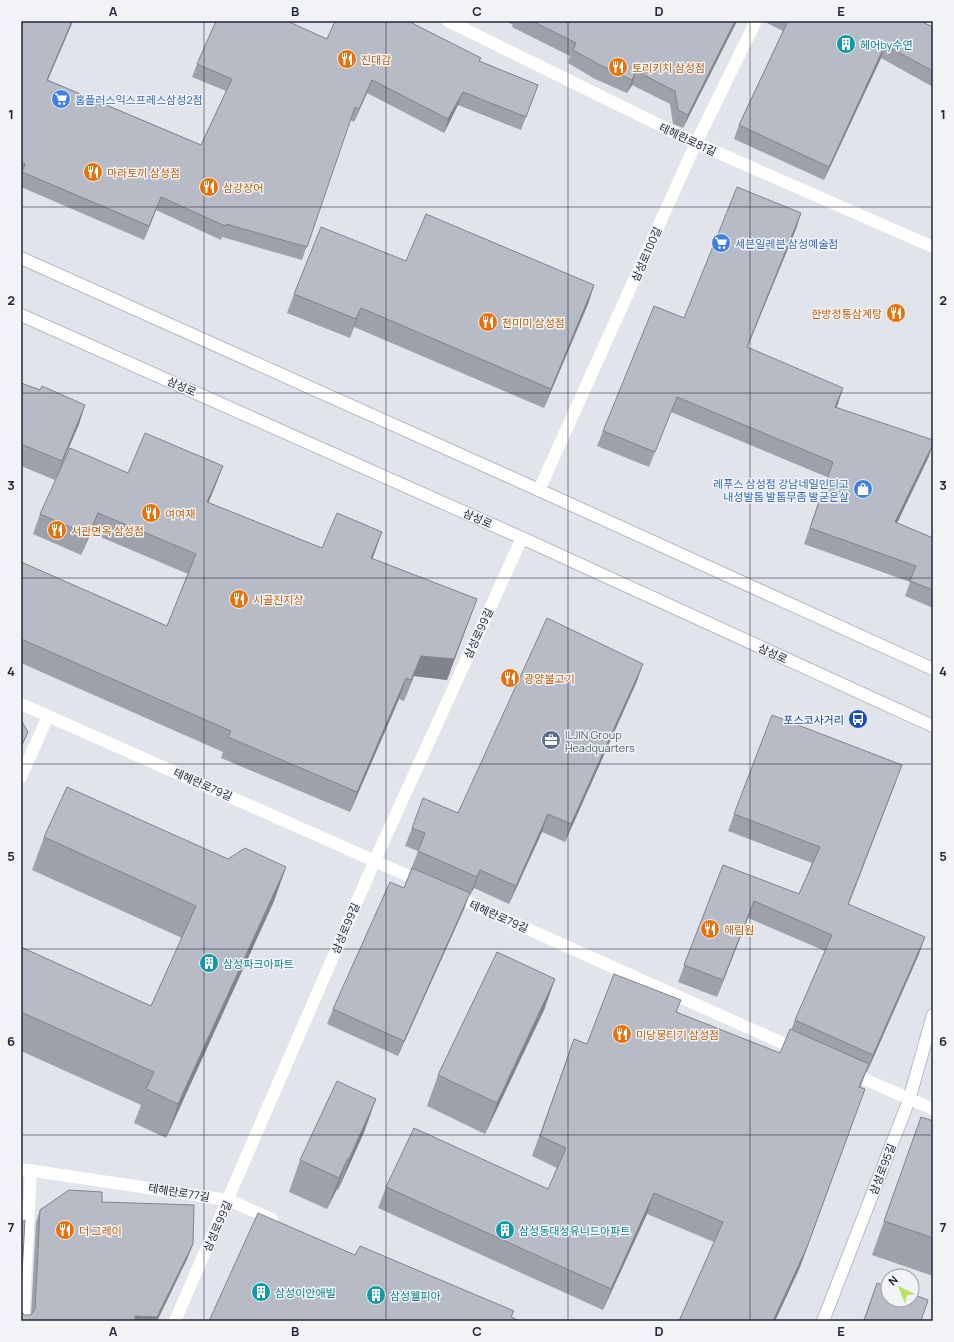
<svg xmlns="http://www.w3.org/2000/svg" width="954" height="1342" font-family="Manrope,'Noto Sans KR',sans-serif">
	<rect width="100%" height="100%" fill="#e1e4ea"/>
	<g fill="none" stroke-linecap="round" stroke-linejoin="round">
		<defs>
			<g id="secondary">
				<path d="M21,258L539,490L933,669"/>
				<path d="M21,315L522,538L933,726"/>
				<path d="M823,1321L909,1100L933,1015"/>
			</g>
		</defs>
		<use href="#secondary" stroke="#b5bac9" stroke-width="14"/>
		<g stroke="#fff" stroke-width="12">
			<path d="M448,21L696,143L933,247"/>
			<path d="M539,490L696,143L756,21"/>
			<path d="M21,704L422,882"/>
			<path d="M21,777L48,716"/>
			<path d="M452,895L798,1050"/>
			<path d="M850,1073L933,1109"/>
			<path d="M21,1169L228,1200L272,1219"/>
			<path d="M23,1321L31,1170"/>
			<path d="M175,1321L375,860L522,538"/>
		</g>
		<use href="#secondary" stroke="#fff" stroke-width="12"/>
	</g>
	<g fill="#9da1a9">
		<path d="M21,21H73L48,80L201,145L226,91L192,77L197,64L327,39L480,61L538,85L521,130L458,105L444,133L367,93L354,122L350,120L302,260L222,237L221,240L156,210L144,240L21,187Z"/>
		<path d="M506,21H737L683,128L673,124L670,104L632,85L627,93L595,79L568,63L570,56L512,27L513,25Z"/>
		<path d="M763,21H920L933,27V87L881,58L824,180L734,139L739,125L783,31Z"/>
		<path d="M801,213L796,229L747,347L836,407L929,456L897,523L933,538V608L905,596L910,582L804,544L827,477L671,412L649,467L597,446L603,431L684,318Z"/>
		<path d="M406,261L594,285L588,304L544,408L354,327L350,338L287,313L294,294Z"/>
		<path d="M21,383L40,390L85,405L79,424L55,480L21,466Z"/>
		<path d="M223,466L208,503L322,548L375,552L372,559L477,599L447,680L414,676L404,701L399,699L350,812L221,758L223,752L21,663V562L167,626L188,574L91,533L81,555L33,534L40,514L128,473Z"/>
		<path d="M637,681L565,842L542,832L509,904L474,888L470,895H469L464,909L398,1056L327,1024L333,1009L404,888L418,851L405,846L412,828L458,813Z"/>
		<path d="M896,782L849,904L919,954L867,1072L866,1071L860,1087L857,1110L800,1267L775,1321H679L714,1242L647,1214L603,1310L378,1208L386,1187L548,1189L557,1168L532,1156L574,1039L587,1044L681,1000L676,1012L780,1053L791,1030L795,1020L825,951L748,918L717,997L678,982L723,865L799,894L812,863L728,831L734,814Z"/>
		<path d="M44,837L286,867L274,901L166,1138L134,1123L141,1105L21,1051V947L151,1006L182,938L32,870Z"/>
		<path d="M555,979L544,1010L485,1134L427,1106L438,1075Z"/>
		<path d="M921,1117L933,1121V1276L872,1255Z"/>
		<path d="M365,1130L338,1190L337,1189L327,1209L289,1192L300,1160Z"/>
		<path d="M102,1202L188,1257L157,1321H21L24,1315H31L36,1222L40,1210Z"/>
		<path d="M877,1283L921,1321H863Z"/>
	</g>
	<g fill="#80838a">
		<path d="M72,21H73L42,93L47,80Z"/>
		<path d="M735,21H737L683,128L688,115Z"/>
		<path d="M885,45L881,58L824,180L829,167Z"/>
		<path d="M636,71L632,85L627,93L632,80Z"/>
		<path d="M372,80L367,93L354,122L359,109Z"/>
		<path d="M463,92L458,105L444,133L448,119Z"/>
		<path d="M161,197L156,210L144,240L149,226Z"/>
		<path d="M801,213L796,229L741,363L747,347Z"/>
		<path d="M594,285L588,304L544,408L551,389Z"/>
		<path d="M361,308L354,327L350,338L356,319Z"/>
		<path d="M843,388L838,404L830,423L835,407Z"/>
		<path d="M85,405L79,424L55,480L62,461Z"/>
		<path d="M933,444L929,456L890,538L895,522Z"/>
		<path d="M223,466L215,487L200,523L207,502Z"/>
		<path d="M98,513L91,533L81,555L89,535Z"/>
		<path d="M382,532L375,552L364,579L371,558Z"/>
		<path d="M477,599L447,680L414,676L404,701L421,656Z"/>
		<path d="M643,664L637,681L565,842L571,824Z"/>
		<path d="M406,678L399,699L350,812L357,792Z"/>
		<path d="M548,814L542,832L509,904L516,886Z"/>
		<path d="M286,867L274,901L166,1138L178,1104Z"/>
		<path d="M480,870L474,888L470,895L477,877Z"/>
		<path d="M470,893L464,909L398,1056L404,1041Z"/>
		<path d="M754,901L748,918L717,997L723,980Z"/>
		<path d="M925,937L919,954L867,1072L873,1055Z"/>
		<path d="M555,979L544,1010L485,1134L497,1103Z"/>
		<path d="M869,1064L861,1085L851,1108L859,1087Z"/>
		<path d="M376,1099L365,1130L338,1190L349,1159Z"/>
		<path d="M857,1110L800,1267L775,1321H773Z"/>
		<path d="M348,1158L337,1189L327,1209L339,1178Z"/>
		<path d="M654,1193L647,1214L603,1310L611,1289Z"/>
		<path d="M193,1244L188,1257L157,1321H133L135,1316Z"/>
	</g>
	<g fill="#b7bbc5" stroke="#80838a">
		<path d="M21,21H72L47,80L201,145L232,79L197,64L216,21H287L327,39L335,21H408L481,58L479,61L538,85L526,117L463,92L448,119L372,80L359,109L355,107L307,247L226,224L225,226L161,197L149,226L22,172L25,164L21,162Z"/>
		<path d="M532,21H735L688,115L678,110L675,91L636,71L632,80L600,65L573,50L576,43Z"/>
		<path d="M788,21H920L933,27V71L885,45L829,167L739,125Z"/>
		<path d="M737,187L801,213L747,347L843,388L835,407L933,440V444L895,522L933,538V590L910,581L916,566L810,528L833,462L677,397L655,452L603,431L654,306L684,318Z"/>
		<path d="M426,214L594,285L551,389L361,308L356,319L294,294L321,227L406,261Z"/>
		<path d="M21,383L40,390L42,386L85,405L62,461L21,444Z"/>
		<path d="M145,433L223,466L207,502L322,548L337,513L382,532L371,558L477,599L454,659L421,656L411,680L406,678L357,792L228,737L231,731L21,639V562L167,626L196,554L98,513L89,535L40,514L70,448L128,473Z"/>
		<path d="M547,618L643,664L571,824L548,814L516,886L480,870L477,877L418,851L425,833L412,828L423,798L458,813Z"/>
		<path d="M772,715L902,765L848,904L925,937L873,1055L795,1020L832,935L754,901L723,980L684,965L723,865L799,894L820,847L734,814Z"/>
		<path d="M21,720L28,732L21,747Z"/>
		<path d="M67,787L228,859L245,848L286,867L178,1104L146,1089L154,1072L21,1012V947L151,1006L196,906L44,837Z"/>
		<path d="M412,868L470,893L404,1041L333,1009L390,882L404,888Z"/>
		<path d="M497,952L555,979L497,1103L438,1075Z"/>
		<path d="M614,974L681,1000L676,1012L780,1053L790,1029L869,1064L859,1087L865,1089L807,1247L773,1321H679L723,1222L654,1193L611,1289L386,1187L414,1128L548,1189L566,1148L540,1136L574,1039L587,1044Z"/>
		<path d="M337,1081L376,1099L349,1159L348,1158L339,1178L300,1160Z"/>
		<path d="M921,1117L933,1121V1238L884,1221Z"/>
		<path d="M69,1190L102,1192V1202L194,1205L193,1244L157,1317L135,1316V1321H21V1310L24,1315H31L35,1309L40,1210Z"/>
		<path d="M258,1213L355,1255L360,1246L514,1311L511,1317L520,1321H209Z"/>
		<path d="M25,1220L21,1292V1222Z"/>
		<path d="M877,1283L888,1287V1300H912V1294L928,1300L921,1321H864Z"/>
	</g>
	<path fill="none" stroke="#232639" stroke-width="1" stroke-opacity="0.55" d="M204,21V1321M386,21V1321M568,21V1321M750,21V1321M21,207H933M21,393H933M21,578H933M21,764H933M21,949H933M21,1135H933"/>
	<defs>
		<symbol id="building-disc" viewBox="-11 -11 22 22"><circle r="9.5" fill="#0f9aa8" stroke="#f1f3f7"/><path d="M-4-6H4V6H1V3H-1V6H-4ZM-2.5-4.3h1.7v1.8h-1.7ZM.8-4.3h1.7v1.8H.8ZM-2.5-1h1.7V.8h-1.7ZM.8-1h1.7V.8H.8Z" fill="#fff"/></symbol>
		<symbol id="restaurant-disc" viewBox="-11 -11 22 22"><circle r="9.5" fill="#e8710a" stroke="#f1f3f7"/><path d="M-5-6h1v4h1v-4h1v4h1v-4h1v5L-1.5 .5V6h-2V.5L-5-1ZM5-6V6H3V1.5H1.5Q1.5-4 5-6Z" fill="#fff"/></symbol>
		<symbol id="supermarket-disc" viewBox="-11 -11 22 22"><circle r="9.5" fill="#3f7fe0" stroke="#f1f3f7"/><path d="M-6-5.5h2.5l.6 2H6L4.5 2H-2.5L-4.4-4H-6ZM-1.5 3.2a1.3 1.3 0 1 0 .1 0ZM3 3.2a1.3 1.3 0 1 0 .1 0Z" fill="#fff"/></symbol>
		<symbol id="shop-disc" viewBox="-11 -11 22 22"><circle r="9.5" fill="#3f7fe0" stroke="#f1f3f7"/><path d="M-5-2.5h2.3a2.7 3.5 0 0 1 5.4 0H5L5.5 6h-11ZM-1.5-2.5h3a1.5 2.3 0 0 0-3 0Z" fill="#fff"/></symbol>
		<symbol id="bus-disc" viewBox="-11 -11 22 22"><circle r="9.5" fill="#1a4fb4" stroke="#f1f3f7"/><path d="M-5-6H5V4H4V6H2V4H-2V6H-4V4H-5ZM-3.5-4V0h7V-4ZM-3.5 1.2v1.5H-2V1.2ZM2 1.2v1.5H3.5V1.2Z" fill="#fff"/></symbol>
		<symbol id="office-disc" viewBox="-11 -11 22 22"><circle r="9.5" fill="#5c6f8a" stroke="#f1f3f7"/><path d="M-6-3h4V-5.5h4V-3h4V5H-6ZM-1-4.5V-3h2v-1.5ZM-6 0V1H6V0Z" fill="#fff"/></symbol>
	</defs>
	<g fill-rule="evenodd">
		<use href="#building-disc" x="835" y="33" width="22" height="22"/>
		<use href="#restaurant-disc" x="336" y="48" width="22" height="22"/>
		<use href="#restaurant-disc" x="607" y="56" width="22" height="22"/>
		<use href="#supermarket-disc" x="50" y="88" width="22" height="22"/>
		<use href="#restaurant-disc" x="82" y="161" width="22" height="22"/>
		<use href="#restaurant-disc" x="198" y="176" width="22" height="22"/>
		<use href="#supermarket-disc" x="710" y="232" width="22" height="22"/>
		<use href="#restaurant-disc" x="885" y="302" width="22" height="22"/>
		<use href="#restaurant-disc" x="477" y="311" width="22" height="22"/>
		<use href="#shop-disc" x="852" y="478" width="22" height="22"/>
		<use href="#restaurant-disc" x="140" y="502" width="22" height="22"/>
		<use href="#restaurant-disc" x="46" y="519" width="22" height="22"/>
		<use href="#restaurant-disc" x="228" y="588" width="22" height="22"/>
		<use href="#restaurant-disc" x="499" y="667" width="22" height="22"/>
		<use href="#bus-disc" x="847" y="708" width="22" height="22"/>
		<use href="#office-disc" x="540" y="729" width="22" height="22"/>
		<use href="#restaurant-disc" x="699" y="918" width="22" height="22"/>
		<use href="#building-disc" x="198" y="952" width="22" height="22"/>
		<use href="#restaurant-disc" x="611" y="1023" width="22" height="22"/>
		<use href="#restaurant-disc" x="54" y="1219" width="22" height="22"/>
		<use href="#building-disc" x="494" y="1219" width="22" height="22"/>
		<use href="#building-disc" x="250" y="1281" width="22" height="22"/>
		<use href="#building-disc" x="365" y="1284" width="22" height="22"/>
	</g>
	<g text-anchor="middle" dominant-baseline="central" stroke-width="3" stroke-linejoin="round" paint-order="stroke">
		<g font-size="11" fill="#0d838f" stroke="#f1f3f7" text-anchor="start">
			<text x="860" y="44">헤어by수연</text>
			<text x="223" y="963">삼성파크아파트</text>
			<text x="519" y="1230">삼성동대성유니드아파트</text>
			<text x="275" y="1292">삼성이안애빌</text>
			<text x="390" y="1295">삼성웰피아</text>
		</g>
		<g font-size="11" fill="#c56008" stroke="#f1f3f7" text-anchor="start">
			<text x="361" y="59">진대감</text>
			<text x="632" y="67">토리키치 삼성점</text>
			<text x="107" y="172">마라토끼 삼성점</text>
			<text x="223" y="187">삼강장어</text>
			<text x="882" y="313" text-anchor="end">한방정통삼계탕</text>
			<text x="502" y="322">천미미 삼성점</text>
			<text x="165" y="513">여여재</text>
			<text x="71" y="530">서관면옥 삼성점</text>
			<text x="253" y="599">시골진지상</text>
			<text x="524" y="678">광양불고기</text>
			<text x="724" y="929">해림원</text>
			<text x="636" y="1034">미당뭉티기 삼성점</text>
			<text x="79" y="1230">더 그레이</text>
		</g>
		<g font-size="11" fill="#366cbe" stroke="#f1f3f7" text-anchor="start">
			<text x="75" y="99">홈플러스익스프레스삼성2점</text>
			<text x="735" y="243">세븐일레븐 삼성예술점</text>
			<text x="849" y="483" text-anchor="end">레푸스 삼성점 강남네일인디고<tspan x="849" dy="13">내성발톱 발톱무좀 발굳은살</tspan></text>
		</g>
		<g font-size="11" fill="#232639" stroke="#f1f3f7">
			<text transform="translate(688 139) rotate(25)">테헤란로81길</text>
			<text transform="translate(646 254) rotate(-66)">삼성로100길</text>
			<text transform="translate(182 386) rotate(24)">삼성로</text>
			<text transform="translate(478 518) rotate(24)">삼성로</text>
			<text transform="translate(478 633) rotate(-65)">삼성로99길</text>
			<text transform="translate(773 653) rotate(25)">삼성로</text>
			<text transform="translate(203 784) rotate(24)">테헤란로79길</text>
			<text transform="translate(499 916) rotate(24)">테헤란로79길</text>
			<text transform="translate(345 928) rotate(-67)">삼성로99길</text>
			<text transform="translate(882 1169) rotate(-69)">삼성로95길</text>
			<text transform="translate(179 1192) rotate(9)">테헤란로77길</text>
			<text transform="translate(217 1226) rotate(-66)">삼성로99길</text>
		</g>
		<g font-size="11" fill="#164399" stroke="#f1f3f7" text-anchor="end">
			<text x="844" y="719">포스코사거리</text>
		</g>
		<g font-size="11" fill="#4e5e75" stroke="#f1f3f7" text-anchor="start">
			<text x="565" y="734">ILJIN Group<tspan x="565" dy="13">Headquarters</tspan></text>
		</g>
	</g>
	<rect width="954" height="1342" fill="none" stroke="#f1f3f7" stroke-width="44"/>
	<g transform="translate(900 1288) rotate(317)"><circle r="19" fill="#f1f3f7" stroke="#9fa1ab"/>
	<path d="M0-3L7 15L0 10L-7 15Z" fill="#b6e465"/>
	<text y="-6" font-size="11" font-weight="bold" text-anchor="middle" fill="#232639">N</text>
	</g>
	<rect x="22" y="22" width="910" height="1298" fill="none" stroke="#232639" stroke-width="1.5"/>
	<g font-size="13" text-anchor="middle" font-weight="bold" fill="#232639">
		<text x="113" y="16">A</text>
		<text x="295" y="16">B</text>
		<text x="477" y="16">C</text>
		<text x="659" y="16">D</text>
		<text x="841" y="16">E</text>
		<text x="11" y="119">1</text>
		<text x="943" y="119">1</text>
		<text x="11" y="305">2</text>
		<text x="943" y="305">2</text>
		<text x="11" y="490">3</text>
		<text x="943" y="490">3</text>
		<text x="11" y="676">4</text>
		<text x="943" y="676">4</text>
		<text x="11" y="861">5</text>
		<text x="943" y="861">5</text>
		<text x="11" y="1046">6</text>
		<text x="943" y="1046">6</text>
		<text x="11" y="1232">7</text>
		<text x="943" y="1232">7</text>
		<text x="113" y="1336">A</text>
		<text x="295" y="1336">B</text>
		<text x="477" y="1336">C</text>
		<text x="659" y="1336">D</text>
		<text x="841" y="1336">E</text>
	</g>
</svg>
